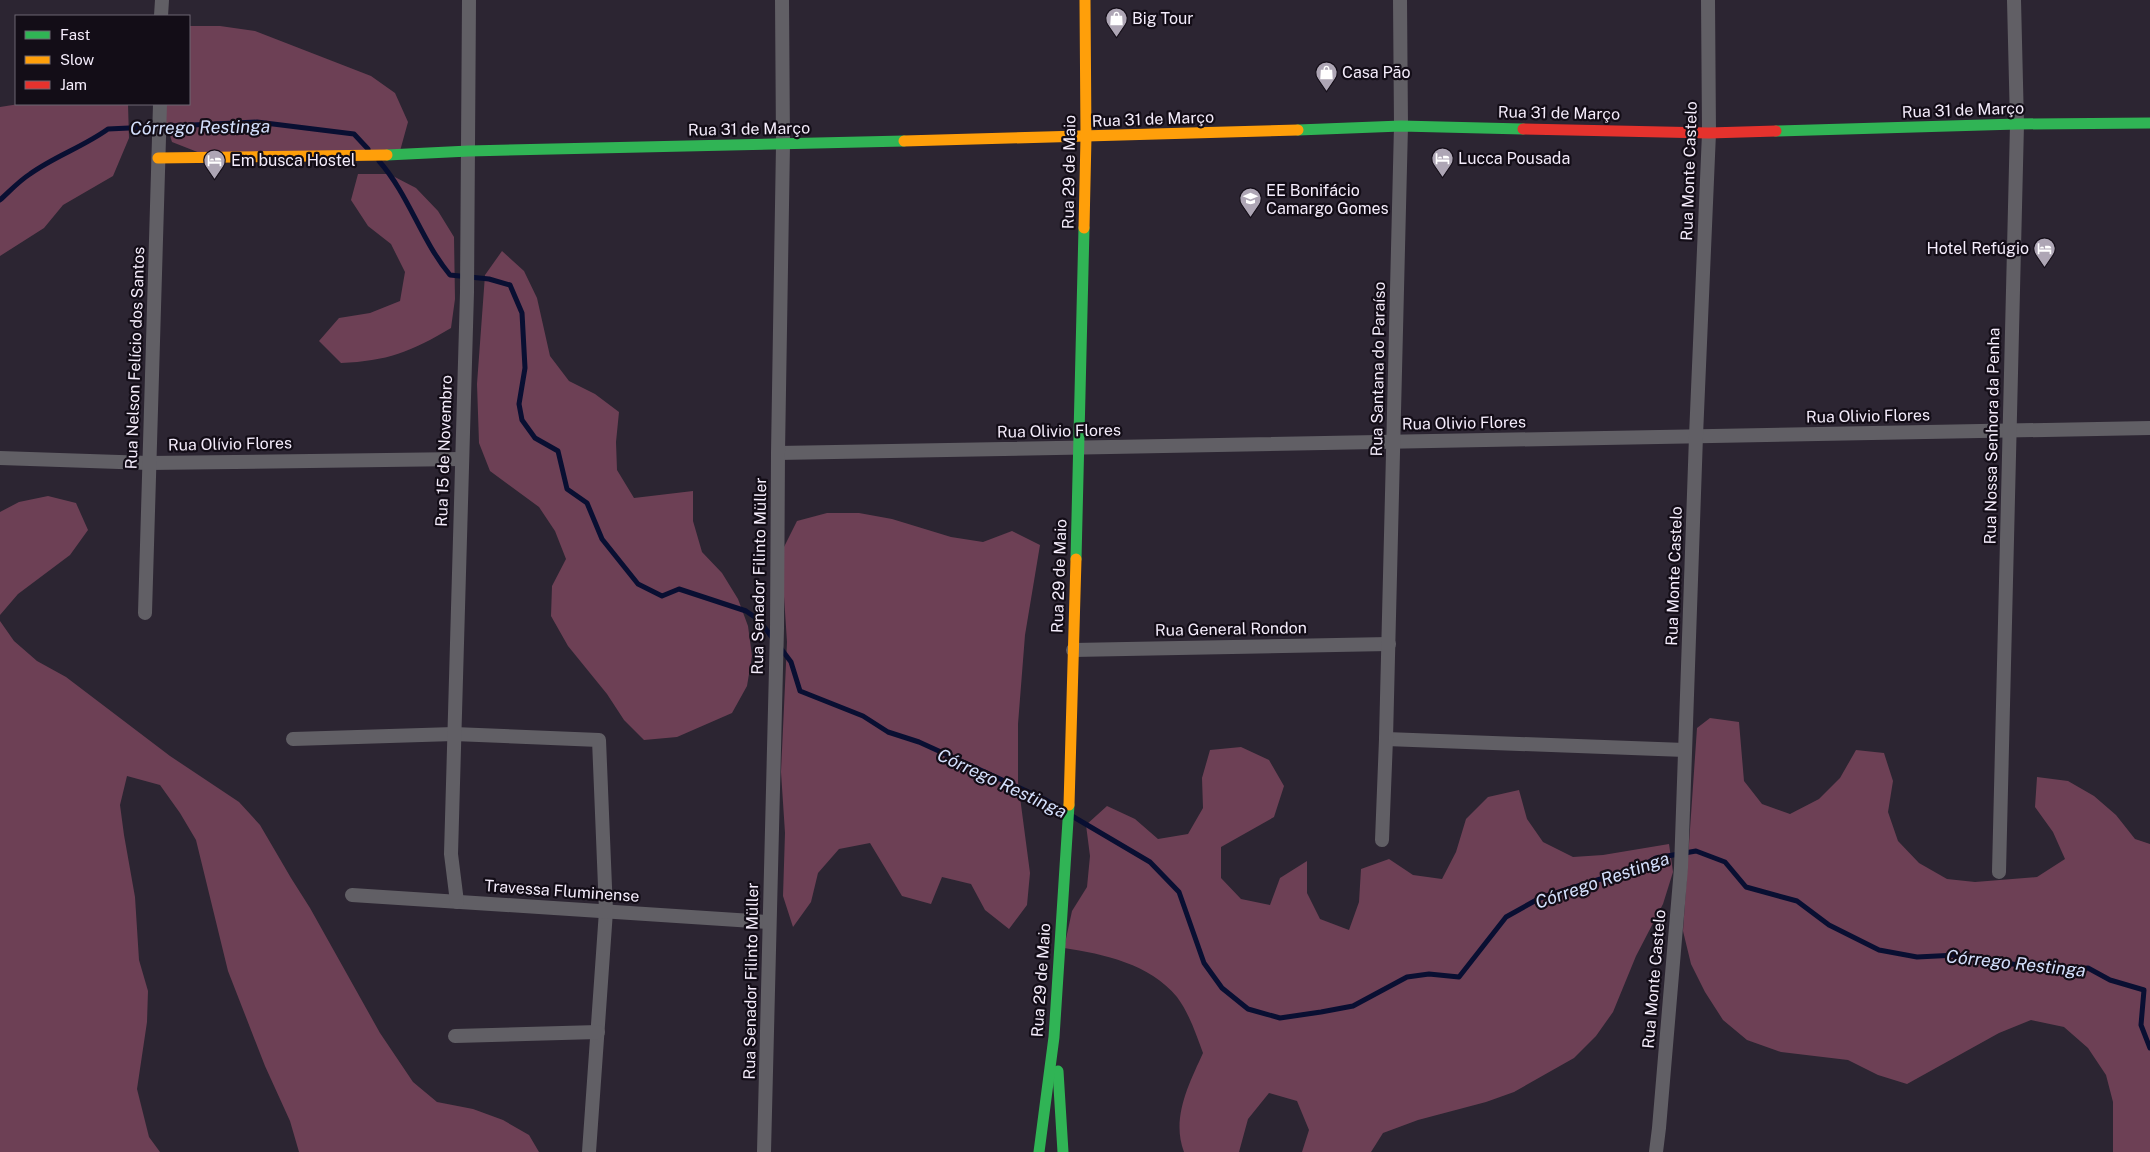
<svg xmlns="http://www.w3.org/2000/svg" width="2150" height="1152" font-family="'Public Sans',sans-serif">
	<rect width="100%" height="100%" fill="#2c2532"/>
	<g fill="#6d4055">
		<path d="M189,26H220L255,31L371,76L395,93L408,122L400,151L200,153L172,142L163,114V104H189Z"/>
		<path d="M19,104H128L129,138L113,176L63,205L44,228L0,256V107Z"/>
		<path d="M358,174H389L416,188L438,211L454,237L455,299L451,328C411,352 387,361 341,363L319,341L339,318L370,313L400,301L405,272L391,244L368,226L351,200Z"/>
		<path d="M502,251L524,271L537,298L550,356L569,381L595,394L619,412L616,442L617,470L634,498L693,491V521L702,552L722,573L738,599L748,626L752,656L747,686L732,713L677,737L644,740L624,720L607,694L568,646L551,616L552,586L566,559L555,531L539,507L490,471L479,443L477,384L485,275Z"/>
		<path d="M48,496L76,503L88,530L70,555L18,594L0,615V512L19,502Z"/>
		<path d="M827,513H859L892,519L951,537L983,542L1012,531L1040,545L1025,635L1018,724V782L1030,873L1027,905L1009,929L985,910L971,884L942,877L931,904L902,896L870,843L839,849L818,873L811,902L793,927L783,896L785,833L781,772L787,642L783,581L784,547L797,521Z"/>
		<path d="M0,621L14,641L37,661L66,677L170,756L239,802L260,825L291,878L310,908L380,1033L413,1082L437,1102L473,1109L503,1120L529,1135L539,1152H299L290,1121L265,1066L228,971L196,840L180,813L160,785L127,776L120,805L124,835L135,897L139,960L148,991L147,1022L137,1089L149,1137L160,1152H0Z"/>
		<path d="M1710,718L1739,722L1744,781L1762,804L1790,814L1819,799L1840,778L1856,750L1884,753L1893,781L1888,812L1898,841L1919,863L1947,879L1975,882L2037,877L2065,859L2053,832L2035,807L2037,777L2068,781L2094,796L2116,815L2135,839L2150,844V1152H2113V1102L2106,1075L2088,1048L2064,1027L2031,1020L1999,1033L1907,1084L1878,1075L1848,1060L1781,1052L1747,1040L1723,1020L1705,992L1691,964L1683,931L1697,728Z"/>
		<path d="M1241,747L1269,760L1284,786L1274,817L1221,847V878L1241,899L1270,905L1280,878L1307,861V893L1320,919L1349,930L1359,902L1361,869L1389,859L1413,875L1442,879L1456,852L1466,819L1488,797L1519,790L1527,819L1543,842L1573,857L1603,855L1669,844L1673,872L1663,904L1636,956L1613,1012L1596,1036L1574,1058L1514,1092L1486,1102L1418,1120L1383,1133L1371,1152H1302L1309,1130L1297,1101L1269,1093L1248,1119L1239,1152H1184C1171,1118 1189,1084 1203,1053C1196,1034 1189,1013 1177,997C1150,964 1104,954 1064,948L1072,911L1087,887L1090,856L1086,825L1107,806L1135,819L1158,839L1188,834L1203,808L1202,778L1210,750Z"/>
	</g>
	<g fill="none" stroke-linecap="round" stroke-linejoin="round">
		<g stroke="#090f32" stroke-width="5">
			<path d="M379,161C409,195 421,240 450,275L489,279L510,285L522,313L525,368L519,404L522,420L535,438L558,451L567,489L587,503L602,539L638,584L662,596L679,589L746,611L759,620L774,640"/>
			<path d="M0,200C10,191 19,181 30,174C55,156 83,147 108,129L257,122L354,134L368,149"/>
			<path d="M779,646L791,662L800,691L863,716L888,732L919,742L1044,799L1063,810"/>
			<path d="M1072,816L1150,862L1179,892L1204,963L1222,988L1248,1009L1280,1018L1321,1012L1353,1006L1407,977L1429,974L1459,977L1506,917L1540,898L1642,866L1656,858L1696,851L1725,862L1746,887L1797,901L1829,925L1879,950L1917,957L1957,955L2055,971L2088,968L2110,980L2144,990L2141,1025L2150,1048"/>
		</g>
		<g stroke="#615f65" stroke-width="14">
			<path d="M161,16L162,0"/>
			<path d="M778,453L2150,428"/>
			<path d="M0,458L149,463L461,459"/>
			<path d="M145,613L160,104"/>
			<path d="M1073,650L1389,644"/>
			<path d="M293,739L454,734L599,740L606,911L589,1152"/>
			<path d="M1386,739L1685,750"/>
			<path d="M1382,840L1386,739L1401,126L1400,0"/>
			<path d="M1999,872L2017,124L2014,0"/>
			<path d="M352,895L769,922"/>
			<path d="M457,902L451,854L467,292L469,0"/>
			<path d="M455,1036L598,1032"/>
			<path d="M764,1152L777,628L778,453L783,144L782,0"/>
			<path d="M1656,1152L1659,1128L1681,868L1696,436L1709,133L1708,0"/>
		</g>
		<g stroke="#30b455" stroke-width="11">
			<path d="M1298,130L1401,126L1523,129"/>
			<path d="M1776,131L2017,124L2150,123"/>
			<path d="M387,155L469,151L904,141"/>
			<path d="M1076,559L1084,228"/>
			<path d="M1058,1071L1063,1152"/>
			<path d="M1039,1152L1054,1037L1069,805"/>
		</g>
		<g stroke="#ff9f0a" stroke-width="11">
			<path d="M904,141L1298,130"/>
			<path d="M158,158L387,155"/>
			<path d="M1084,228L1086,137L1085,0"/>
			<path d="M1069,805L1076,559"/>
		</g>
		<path stroke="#e5322d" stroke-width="11" d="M1523,129L1709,133L1776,131"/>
	</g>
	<defs>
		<symbol id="shop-pin" viewBox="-11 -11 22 30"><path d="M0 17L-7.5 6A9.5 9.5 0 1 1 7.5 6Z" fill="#aea6b5" stroke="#130d17"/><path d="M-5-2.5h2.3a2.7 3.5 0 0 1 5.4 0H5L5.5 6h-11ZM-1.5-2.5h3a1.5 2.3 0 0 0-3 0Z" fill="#fff"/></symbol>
		<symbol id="hotel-pin" viewBox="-11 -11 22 30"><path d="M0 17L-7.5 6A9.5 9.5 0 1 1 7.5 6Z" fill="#aea6b5" stroke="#130d17"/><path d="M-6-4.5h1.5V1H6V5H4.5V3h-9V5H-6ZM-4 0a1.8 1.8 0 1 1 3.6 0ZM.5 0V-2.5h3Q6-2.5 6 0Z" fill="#fff"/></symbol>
		<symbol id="school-pin" viewBox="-11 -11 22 30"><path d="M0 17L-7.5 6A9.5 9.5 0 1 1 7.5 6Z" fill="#aea6b5" stroke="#130d17"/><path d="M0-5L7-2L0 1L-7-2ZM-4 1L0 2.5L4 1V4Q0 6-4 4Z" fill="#fff"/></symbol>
	</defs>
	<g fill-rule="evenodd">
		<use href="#shop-pin" x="1104" y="6" width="25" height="34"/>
		<use href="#shop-pin" x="1314" y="60" width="25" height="34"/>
		<use href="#hotel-pin" x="1430" y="146" width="25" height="34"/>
		<use href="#hotel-pin" x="202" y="148" width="25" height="34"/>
		<use href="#school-pin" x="1238" y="186" width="25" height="34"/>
		<use href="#hotel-pin" x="2032" y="236" width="25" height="34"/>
	</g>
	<g text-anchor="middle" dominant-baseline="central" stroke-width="4.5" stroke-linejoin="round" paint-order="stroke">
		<g font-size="16" fill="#f4ecfb" stroke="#130d17" text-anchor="start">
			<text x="1132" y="18">Big Tour</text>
			<text x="1342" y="72">Casa Pão</text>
			<text x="1458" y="158">Lucca Pousada</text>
			<text x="231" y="160">Em busca Hostel</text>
			<text x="1266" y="190">EE Bonifácio<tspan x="1266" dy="18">Camargo Gomes</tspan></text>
			<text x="2029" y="248" text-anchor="end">Hotel Refúgio</text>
		</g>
		<g font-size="16" fill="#f4ecfb" stroke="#130d17">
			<text transform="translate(1963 110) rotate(-2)">Rua 31 de Março</text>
			<text transform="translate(1559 113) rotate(1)">Rua 31 de Março</text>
			<text transform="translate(1153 119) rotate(-2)">Rua 31 de Março</text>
			<text transform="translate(749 129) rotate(-1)">Rua 31 de Março</text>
			<text transform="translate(1689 171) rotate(-88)">Rua Monte Castelo</text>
			<text transform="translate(1069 172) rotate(-89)">Rua 29 de Maio</text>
			<text transform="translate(135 358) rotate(-88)">Rua Nelson Felício dos Santos</text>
			<text transform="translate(1378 369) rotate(-89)">Rua Santana do Paraíso</text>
			<text transform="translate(1868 416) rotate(-1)">Rua Olivio Flores</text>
			<text transform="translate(1464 423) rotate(-1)">Rua Olivio Flores</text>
			<text transform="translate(1059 431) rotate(-1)">Rua Olivio Flores</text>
			<text transform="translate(1992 436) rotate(-89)">Rua Nossa Senhora da Penha</text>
			<text transform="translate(230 444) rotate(-1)">Rua Olívio Flores</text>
			<text transform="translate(444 451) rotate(-88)">Rua 15 de Novembro</text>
			<text transform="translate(759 576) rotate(-89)">Rua Senador Filinto Müller</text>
			<text transform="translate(1059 576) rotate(-88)">Rua 29 de Maio</text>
			<text transform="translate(1674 576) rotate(-88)">Rua Monte Castelo</text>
			<text transform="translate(1231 629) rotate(-1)">Rua General Rondon</text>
			<text transform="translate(562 891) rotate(4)">Travessa Fluminense</text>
			<text transform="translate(1654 979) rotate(-85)">Rua Monte Castelo</text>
			<text transform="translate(1041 980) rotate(-86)">Rua 29 de Maio</text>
			<text transform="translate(751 981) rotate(-89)">Rua Senador Filinto Müller</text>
		</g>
		<g font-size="18" font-style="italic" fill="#d4e0fd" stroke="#130d17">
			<text transform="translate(200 127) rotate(-1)">Córrego Restinga</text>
			<text transform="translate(1002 783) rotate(25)">Córrego Restinga</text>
			<text transform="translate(1602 880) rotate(-19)">Córrego Restinga</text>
			<text transform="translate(2016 963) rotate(6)">Córrego Restinga</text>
		</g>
	</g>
	<rect x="15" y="15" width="175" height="90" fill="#130d17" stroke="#6d6672"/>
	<rect x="25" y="31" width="25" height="8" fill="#30b455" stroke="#6d6672"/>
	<text x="60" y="40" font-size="15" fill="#f4ecfb">Fast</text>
	<rect x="25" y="56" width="25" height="8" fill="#ff9f0a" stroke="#6d6672"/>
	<text x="60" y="65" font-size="15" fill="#f4ecfb">Slow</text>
	<rect x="25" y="81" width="25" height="8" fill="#e5322d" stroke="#6d6672"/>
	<text x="60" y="90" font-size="15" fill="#f4ecfb">Jam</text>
</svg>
